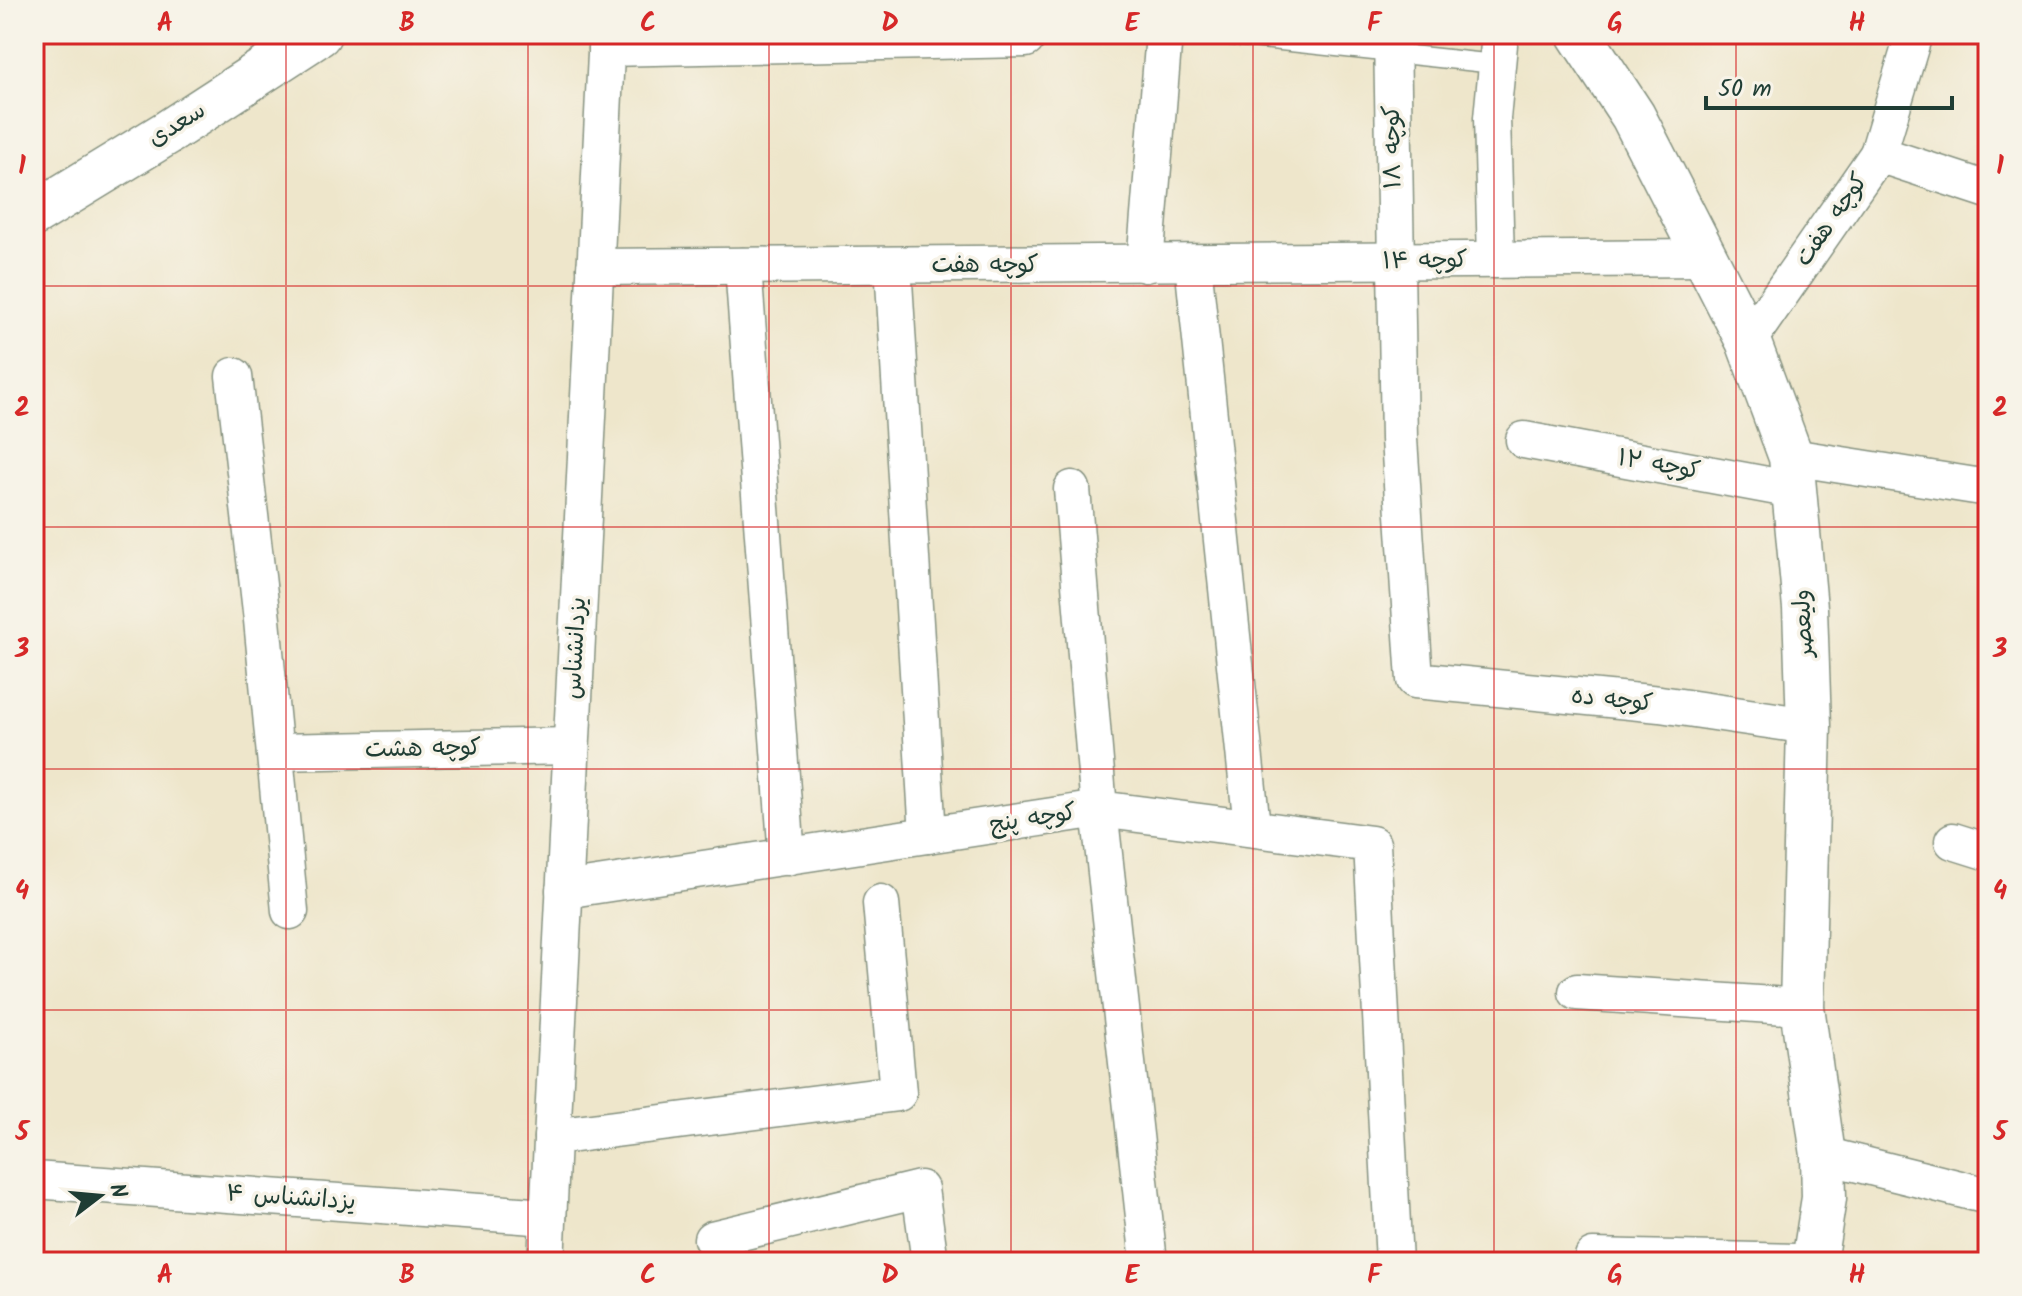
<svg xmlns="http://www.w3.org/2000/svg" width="2022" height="1296" font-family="Kalam,'Playpen Sans Arabic',sans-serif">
	<rect width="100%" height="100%" fill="#f7f3e8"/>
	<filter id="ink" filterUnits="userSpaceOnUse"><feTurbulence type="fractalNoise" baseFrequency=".0125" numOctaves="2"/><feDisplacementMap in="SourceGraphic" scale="16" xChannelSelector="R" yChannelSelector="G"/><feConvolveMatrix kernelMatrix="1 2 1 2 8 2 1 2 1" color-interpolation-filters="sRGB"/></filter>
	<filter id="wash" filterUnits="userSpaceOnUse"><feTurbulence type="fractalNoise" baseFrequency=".006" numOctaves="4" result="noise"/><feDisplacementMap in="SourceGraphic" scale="32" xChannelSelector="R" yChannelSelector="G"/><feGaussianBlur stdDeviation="1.8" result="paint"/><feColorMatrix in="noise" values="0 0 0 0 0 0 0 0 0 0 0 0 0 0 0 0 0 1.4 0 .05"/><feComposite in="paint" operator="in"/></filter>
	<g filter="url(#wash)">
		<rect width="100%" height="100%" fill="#eee6cb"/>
	</g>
	<g filter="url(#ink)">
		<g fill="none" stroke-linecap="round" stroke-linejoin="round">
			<defs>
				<path id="service" d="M1215,34L1495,64"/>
				<g id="minor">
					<path d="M1392,34L1399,439L1415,680L1660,704L1809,726"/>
					<path d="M606,48L1026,39"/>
					<path d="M1878,154L1914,34"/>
					<path d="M1496,260L1492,118L1500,34"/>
					<path d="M1193,263L1252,827"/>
					<path d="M1145,264L1164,34"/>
					<path d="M893,265L928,835"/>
					<path d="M743,266L787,857"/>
					<path d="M595,267L1705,258"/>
					<path d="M1748,341L1878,154L1988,190"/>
					<path d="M234,376L262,620L290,911"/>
					<path d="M1524,440L1794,490"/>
					<path d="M1791,457L1988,488"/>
					<path d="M1072,489L1099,809L1372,844L1394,1262"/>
					<path d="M275,752L571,746"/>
					<path d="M1953,841L1988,852"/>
					<path d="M564,890L1099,809L1149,1262"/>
					<path d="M1577,992L1802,1007"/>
					<path d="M552,1137L898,1093L881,903"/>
					<path d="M1823,1155L1988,1196"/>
					<path d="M34,1180L548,1217"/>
					<path d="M712,1239L920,1189L930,1262"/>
					<path d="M1593,1257L1796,1262"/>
					<path d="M546,1262L607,34"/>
				</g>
				<g id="tertiary">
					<path d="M1579,34L1633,116L1748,341L1791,457L1805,608L1809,726L1802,1007L1823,1155L1824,1198L1814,1262"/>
					<path d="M34,214L170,131L319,34"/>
				</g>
			</defs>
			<use href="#service" stroke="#869280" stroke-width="21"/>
			<use href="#minor" stroke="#869280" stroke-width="39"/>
			<use href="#tertiary" stroke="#869280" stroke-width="47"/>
			<use href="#service" stroke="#fff" stroke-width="18"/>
			<use href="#minor" stroke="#fff" stroke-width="36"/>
			<use href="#tertiary" stroke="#fff" stroke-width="44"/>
		</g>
	</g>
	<path fill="none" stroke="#d62828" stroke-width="2" stroke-opacity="0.55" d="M286,34V1262M528,34V1262M769,34V1262M1011,34V1262M1253,34V1262M1494,34V1262M1736,34V1262M34,286H1988M34,527H1988M34,769H1988M34,1010H1988"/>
	<g text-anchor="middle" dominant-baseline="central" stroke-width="7" stroke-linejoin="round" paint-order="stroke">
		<g font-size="24" fill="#1f3d34" stroke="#f7f3e8">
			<text transform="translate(177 125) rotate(-32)">سعدی</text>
			<text transform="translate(1393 147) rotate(-91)">کوچه ۱۸</text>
			<text transform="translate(1832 220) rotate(-55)">کوچه هفت</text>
			<text transform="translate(1425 261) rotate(-1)">کوچه ۱۴</text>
			<text x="985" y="265">کوچه هفت</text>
			<text transform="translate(1659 465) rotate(10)">کوچه ۱۲</text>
			<text transform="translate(1804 623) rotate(-93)">ولیعصر</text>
			<text transform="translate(576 648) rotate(-87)">یزدانشناس</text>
			<text transform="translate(1612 700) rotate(6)">کوچه ده</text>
			<text transform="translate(423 749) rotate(-1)">کوچه هشت</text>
			<text transform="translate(1033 819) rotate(-9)">کوچه پنج</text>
			<text transform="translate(291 1198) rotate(4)">یزدانشناس ۴</text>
		</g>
	</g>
	<rect width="2022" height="1296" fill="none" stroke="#f7f3e8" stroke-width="88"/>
	<g transform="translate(100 1196) rotate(74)" stroke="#f7f3e8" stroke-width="6" paint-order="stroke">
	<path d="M0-6L14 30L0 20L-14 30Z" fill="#1f3d34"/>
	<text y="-12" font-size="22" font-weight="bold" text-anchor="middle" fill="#1f3d34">N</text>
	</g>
	<path d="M1706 96v12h246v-12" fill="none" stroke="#1f3d34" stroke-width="4"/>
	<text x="1718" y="96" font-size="24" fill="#1f3d34" stroke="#f7f3e8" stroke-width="6" paint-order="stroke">50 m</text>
	<rect x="44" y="44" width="1934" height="1208" fill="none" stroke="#d62828" stroke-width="3"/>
	<g font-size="26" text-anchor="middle" font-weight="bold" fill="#d62828">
		<text x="165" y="31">A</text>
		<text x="407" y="31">B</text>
		<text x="648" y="31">C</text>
		<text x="890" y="31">D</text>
		<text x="1132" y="31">E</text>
		<text x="1374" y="31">F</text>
		<text x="1615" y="31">G</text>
		<text x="1857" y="31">H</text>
		<text x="22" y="174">1</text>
		<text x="2000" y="174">1</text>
		<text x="22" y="416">2</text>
		<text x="2000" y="416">2</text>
		<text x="22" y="657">3</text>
		<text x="2000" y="657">3</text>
		<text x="22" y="899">4</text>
		<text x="2000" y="899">4</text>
		<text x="22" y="1140">5</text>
		<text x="2000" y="1140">5</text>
		<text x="165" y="1283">A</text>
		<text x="407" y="1283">B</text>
		<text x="648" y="1283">C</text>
		<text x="890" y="1283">D</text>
		<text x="1132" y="1283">E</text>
		<text x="1374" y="1283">F</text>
		<text x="1615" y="1283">G</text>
		<text x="1857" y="1283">H</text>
	</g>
</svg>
